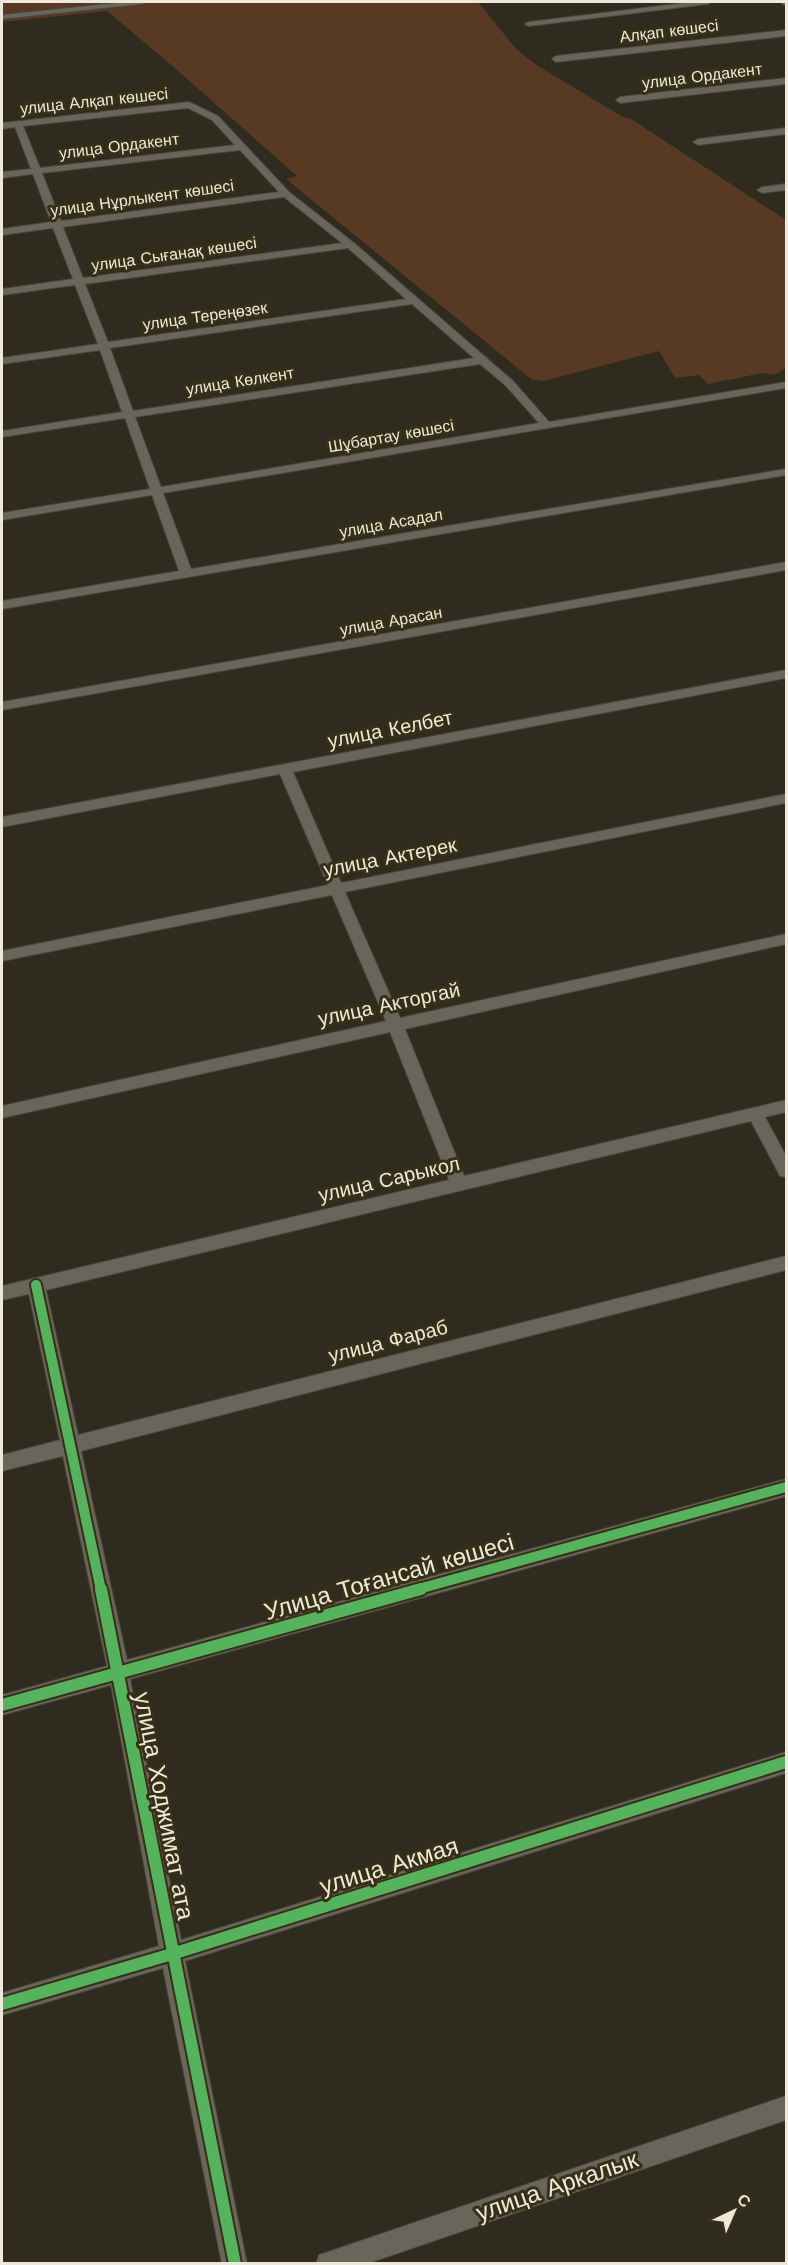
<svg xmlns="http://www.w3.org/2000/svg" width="788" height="2265" font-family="'Work Sans',sans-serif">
	<rect width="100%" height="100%" fill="#2f2b1e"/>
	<path fill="#583a24" d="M2,2H478L517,50L538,66L623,117L631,119L786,220V368L774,375L762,373L708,384L699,375L675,378L659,351L543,381L531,379L286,179L297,176L169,63L107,11L2,22Z"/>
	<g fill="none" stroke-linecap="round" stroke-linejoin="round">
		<defs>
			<g id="minor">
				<path d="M124,2H146L142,4L2,19V15Z"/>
				<path d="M692,2H712L708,4L529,26L525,24L529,22Z"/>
				<path d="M780,2H786V6Z"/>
				<path d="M786,30V36L556,62L552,59L556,56Z"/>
				<path d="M786,78V84L620,103L616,100L620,97Z"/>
				<path d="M189,102L218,116L289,192L354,243L513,381L549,422L786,382V388L163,493L191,569L786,469V475L2,609V601L179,571L152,495L2,520V513L150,489L125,418L2,437V431L122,412L100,350L2,364V358L98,344L75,285L2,295V289L73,279L53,228L2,235V229L51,222L33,174L2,178V172L31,169L15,127L2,129V123ZM188,108L212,120L235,145L40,168L23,126ZM240,150L279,192L61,221L42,173ZM284,197L342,243L83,278L63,227ZM348,248L406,299L108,342L85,284ZM412,304L474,358L133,411L110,348ZM480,364L505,385L539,423L161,487L135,417Z"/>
				<path d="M786,128V134L698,145L693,142L698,139Z"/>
				<path d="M786,184V190L762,193L757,190L762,187Z"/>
				<path d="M786,562V570L2,710V702Z"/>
				<path d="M786,670V678L293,772L341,883L786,794V803L345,892L400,1018L786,934V944L405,1029L464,1176L786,1100V1112L765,1117L786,1156V1177L780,1176L751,1121L46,1290L78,1435L786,1256V1270L81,1451L127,1660L786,1479V1496L130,1679L181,1940L786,1752V1773L185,1961L247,2264H222L163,1968L2,2015V1993L159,1946L111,1685L2,1715V1695L107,1666L63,1456L2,1471V1455L60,1440L29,1294L2,1300V1286L449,1180L390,1032L2,1118V1106L386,1021L332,895L2,961V951L328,885L280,774L2,827V817Z"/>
				<path d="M786,2096V2120L366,2264H316L319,2255L328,2252Z"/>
			</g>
		</defs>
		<use href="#minor" stroke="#4a463b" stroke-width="2"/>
		<use href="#minor" fill="#68655a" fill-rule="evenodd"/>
		<defs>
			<g id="cycleway-far1">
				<path d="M36,1285L101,1590"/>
				<path d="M415,1590L786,1487"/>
			</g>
			<g id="cycleway">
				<path d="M101,1589L235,2264"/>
				<path d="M2,1705L421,1589"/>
				<path d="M2,2004L172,1954L786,1762"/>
			</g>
		</defs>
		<use href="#cycleway-far1" stroke="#372f16" stroke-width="14"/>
		<use href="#cycleway" stroke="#372f16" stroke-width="16"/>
		<use href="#cycleway-far1" stroke="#56b35d" stroke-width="10"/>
		<use href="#cycleway" stroke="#56b35d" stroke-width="12"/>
	</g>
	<g text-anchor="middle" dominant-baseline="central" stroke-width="6" stroke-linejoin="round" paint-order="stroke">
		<g font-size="16" fill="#ede8d9" stroke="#372f16">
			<text transform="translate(669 31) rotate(-7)">Алқап көшесі</text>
			<text transform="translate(702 76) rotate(-7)">улица Ордакент</text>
			<text transform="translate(94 101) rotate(-6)">улица Алқап көшесі</text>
			<text transform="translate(119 146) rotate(-7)">улица Ордакент</text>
			<text transform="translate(142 198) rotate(-8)">улица Нұрлыкент көшесі</text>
			<text transform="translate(174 254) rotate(-8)">улица Сығанақ көшесі</text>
			<text transform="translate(205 316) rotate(-8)">улица Тереңөзек</text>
			<text transform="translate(240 381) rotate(-9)">улица Көлкент</text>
			<text transform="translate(391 436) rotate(-10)">Шұбартау көшесі</text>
			<text transform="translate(391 523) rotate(-10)">улица Асадал</text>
			<text transform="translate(391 621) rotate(-10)">улица Арасан</text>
		</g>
		<g font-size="20" fill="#ede8d9" stroke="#372f16">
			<text transform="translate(390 729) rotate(-11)">улица Келбет</text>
			<text transform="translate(390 857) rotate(-11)">улица Актерек</text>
			<text transform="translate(389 1004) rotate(-12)">улица Акторгай</text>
			<text transform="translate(389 1179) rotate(-13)">улица Сарыкол</text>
			<text transform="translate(388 1341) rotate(-14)">улица Фараб</text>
		</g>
		<g font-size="24" fill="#ede8d9" stroke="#372f16">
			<text transform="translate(389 1577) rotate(-16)">Улица Тоғансай көшесі</text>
			<text transform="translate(164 1806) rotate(79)">улица Ходжимат ата</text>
			<text transform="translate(389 1866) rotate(-17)">улица Акмая</text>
			<text transform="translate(557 2186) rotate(-19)">улица Аркалык</text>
		</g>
	</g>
	<rect width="788" height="2265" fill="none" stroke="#ede8d9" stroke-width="6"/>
	<g transform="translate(734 2211) rotate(44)" stroke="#372f16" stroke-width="4.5" paint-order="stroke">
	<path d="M0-4.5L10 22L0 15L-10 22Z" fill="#ede8d9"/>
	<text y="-9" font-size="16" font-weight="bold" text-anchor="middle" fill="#ede8d9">С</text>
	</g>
</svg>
